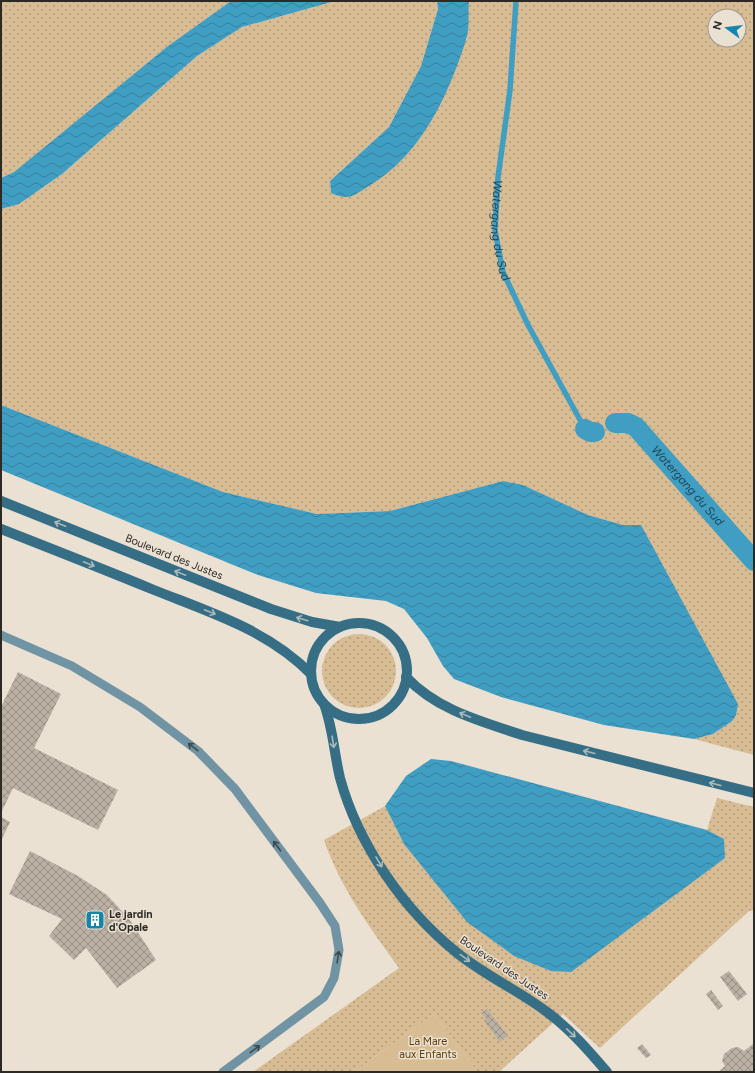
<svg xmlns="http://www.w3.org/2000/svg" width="755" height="1073" font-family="Figtree,sans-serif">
	<defs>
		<pattern id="grass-dots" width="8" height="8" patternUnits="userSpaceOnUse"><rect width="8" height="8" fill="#d8bc94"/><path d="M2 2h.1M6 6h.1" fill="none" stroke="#b09979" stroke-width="1.8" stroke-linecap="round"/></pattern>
		<pattern id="water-waves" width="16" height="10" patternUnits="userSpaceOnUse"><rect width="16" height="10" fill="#419ec3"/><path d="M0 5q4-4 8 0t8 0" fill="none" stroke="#37819e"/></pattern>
		<pattern id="building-cross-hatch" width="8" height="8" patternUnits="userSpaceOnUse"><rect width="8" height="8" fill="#bab1a4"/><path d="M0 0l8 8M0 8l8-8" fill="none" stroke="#989085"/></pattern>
	</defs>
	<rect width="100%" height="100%" fill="#eae1d3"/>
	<g fill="url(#grass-dots)" fill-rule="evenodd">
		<path d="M1,1H231L168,46L14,172L1,178Z"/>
		<path d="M335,1H437L438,9L421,66L389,127L330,181L331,193L467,39L469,1H754V755L694,739L713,734L720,729L641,525H623L588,515L523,485L503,481L390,511L317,514L223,492L1,405V209L19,204L62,174L197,56L242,27ZM715,16H739V40H715Z"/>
		<circle cx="359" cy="671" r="37"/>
		<path d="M717,798L754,807V910L749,911L600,1048L563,1014L499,1072H478L434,1014L354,1072H253L399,968C370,928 340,887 324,840L385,806L404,844L724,839L707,830Z"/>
	</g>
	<path fill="#d8bc94" d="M434,1014L478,1072H354Z"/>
	<g fill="url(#water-waves)">
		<path d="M231,1H335L242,27L197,56L62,174L19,204L1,209V178L14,172L168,46Z"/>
		<path d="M437,1H469C468,13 470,29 466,40C448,96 421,155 369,186C353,196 349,201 331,193L330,181L389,127L421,66L438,9Z"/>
		<path d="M1,405L223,492L317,514L390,511L503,481L523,485L588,515L623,525H641L738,704L736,715L732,721L713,734L694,739L604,725L501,697L454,679L443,666L427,638L404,609L386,601L316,593L258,575L1,470Z"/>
		<path d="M431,759L451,761L707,830L724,839L725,858L571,972L551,971L514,956L467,922L404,844L385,806L406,776Z"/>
	</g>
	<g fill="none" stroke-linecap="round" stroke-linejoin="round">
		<path stroke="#419ec3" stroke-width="5.5" id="s1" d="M516,1L510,90L498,177L495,231L503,272L528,325L585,429"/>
		<g stroke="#419ec3" stroke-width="20">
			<path id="s2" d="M615,423H628L636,427L754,561"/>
			<path d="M585,429L590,432H595"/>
		</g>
	</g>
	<g fill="url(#building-cross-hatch)">
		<path d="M18,672L61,694L34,748L118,790L98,830L13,788L1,813V707Z"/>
		<path d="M1,817L10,822L1,841Z"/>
		<path d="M30,851L78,876L107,895L130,920L156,960L117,988L86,948L74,960L49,936L62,919L9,894Z"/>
		<path d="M729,971L747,994L738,1001L720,977Z"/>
		<path d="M711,990L723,1006L718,1010L706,994Z"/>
		<path d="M487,1009L508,1036L500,1042L484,1021L486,1019L481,1013Z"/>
		<path d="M642,1044L651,1055L646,1058L637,1048Z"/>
		<path d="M753,1044L754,1071L752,1072H718L725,1066L722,1061L724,1054L732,1048L738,1047L744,1051Z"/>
	</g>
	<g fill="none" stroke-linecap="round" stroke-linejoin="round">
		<path stroke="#7194a4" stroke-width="9" d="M1,635L72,666L140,707L198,751L235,789L320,903L335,926L339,950L334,978L324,997L223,1072"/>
		<g stroke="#356e85" stroke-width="10">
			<path d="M1,501L271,609L312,622L340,627"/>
			<path d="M1,529C52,549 103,569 154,590C209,612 268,630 311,674"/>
			<circle cx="359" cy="671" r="48"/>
			<path d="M406,677C437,710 480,721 522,735L754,793"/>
			<path d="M324,704C333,728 334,753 340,778C358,844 403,909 456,952C484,975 518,990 547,1012C570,1029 589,1051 607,1072"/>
		</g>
	</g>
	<defs><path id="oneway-shaft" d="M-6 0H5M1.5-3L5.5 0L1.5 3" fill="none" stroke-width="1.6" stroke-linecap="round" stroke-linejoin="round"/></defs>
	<g stroke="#abb9b8">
		<use href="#oneway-shaft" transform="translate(60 524) rotate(-158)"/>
		<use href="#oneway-shaft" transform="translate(89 564) rotate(22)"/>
		<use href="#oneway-shaft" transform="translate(180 573) rotate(-158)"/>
		<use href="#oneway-shaft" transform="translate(210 612) rotate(22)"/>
		<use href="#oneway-shaft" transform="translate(302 619) rotate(-163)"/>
		<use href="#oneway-shaft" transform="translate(465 715) rotate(-158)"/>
		<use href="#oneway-shaft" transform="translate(333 742) rotate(81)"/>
		<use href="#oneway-shaft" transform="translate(589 752) rotate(-166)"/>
		<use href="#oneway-shaft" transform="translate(715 784) rotate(-166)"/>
		<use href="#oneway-shaft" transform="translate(379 862) rotate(59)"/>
		<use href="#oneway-shaft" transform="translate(465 958) rotate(36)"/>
		<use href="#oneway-shaft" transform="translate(571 1033) rotate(43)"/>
	</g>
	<g stroke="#414a4b">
		<use href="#oneway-shaft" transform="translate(193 747) rotate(-142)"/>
		<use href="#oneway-shaft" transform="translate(277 846) rotate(-127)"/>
		<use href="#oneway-shaft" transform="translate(338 957) rotate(-81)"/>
		<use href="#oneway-shaft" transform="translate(255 1049) rotate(-37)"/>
	</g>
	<defs>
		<symbol id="building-square" viewBox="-11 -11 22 22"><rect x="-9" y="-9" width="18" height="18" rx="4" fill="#1486ac" stroke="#eae1d3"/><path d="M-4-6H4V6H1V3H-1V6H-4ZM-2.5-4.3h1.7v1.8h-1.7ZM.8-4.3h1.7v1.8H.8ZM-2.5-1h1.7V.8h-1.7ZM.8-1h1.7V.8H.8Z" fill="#fff"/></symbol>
	</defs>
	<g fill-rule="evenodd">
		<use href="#building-square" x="84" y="909" width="22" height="22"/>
	</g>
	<g text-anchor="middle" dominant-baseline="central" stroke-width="3" stroke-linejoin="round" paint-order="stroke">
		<g font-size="11" fill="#2d2a25" stroke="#eae1d3">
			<text transform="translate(174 557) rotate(22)">Boulevard des Justes</text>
			<text transform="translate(504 968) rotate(34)">Boulevard des Justes</text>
		</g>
		<g font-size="11" font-weight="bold" fill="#2d2a25" stroke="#eae1d3" text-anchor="start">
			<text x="109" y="914">Le jardin<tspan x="109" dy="13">d'Opale</tspan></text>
		</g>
		<g font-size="11" fill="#604007" stroke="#eae1d3">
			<text x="428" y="1041">La Mare<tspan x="428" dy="13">aux Enfants</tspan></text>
		</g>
		<g font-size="12" font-style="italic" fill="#1d4556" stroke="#eae1d3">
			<text stroke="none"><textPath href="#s1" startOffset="231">Watergang du Sud</textPath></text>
			<text stroke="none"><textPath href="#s2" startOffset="100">Watergang du Sud</textPath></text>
		</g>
	</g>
	<rect width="755" height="1073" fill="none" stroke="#2d2a25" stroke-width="4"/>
	<g transform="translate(727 28) rotate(285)"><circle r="19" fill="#eae1d3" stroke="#9e988d"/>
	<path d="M0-3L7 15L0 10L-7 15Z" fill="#1486ac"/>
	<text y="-6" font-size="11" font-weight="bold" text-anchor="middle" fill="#2d2a25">N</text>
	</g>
</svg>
